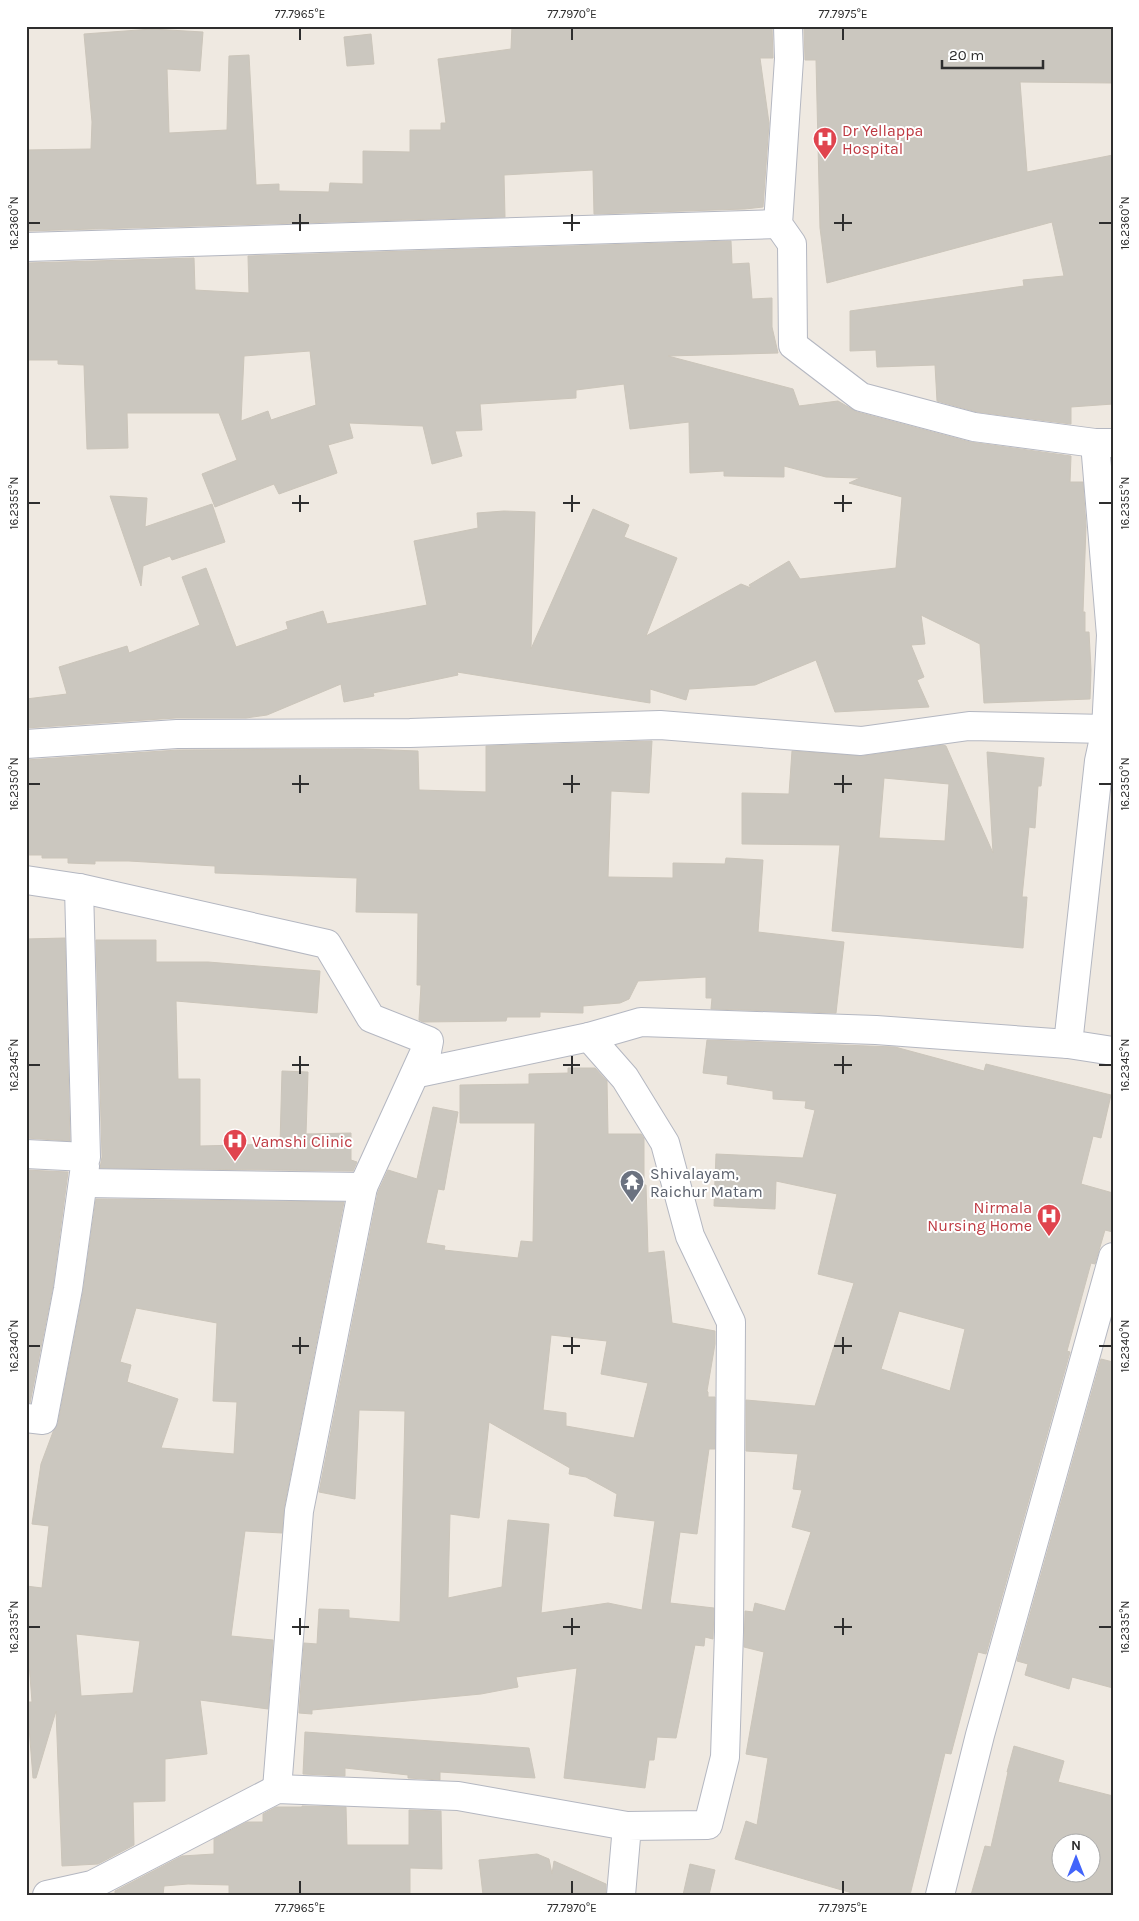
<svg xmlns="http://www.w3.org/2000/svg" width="1139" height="1921" font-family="Karla,sans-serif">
	<rect width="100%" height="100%" fill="#efe9e1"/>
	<g fill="#cbc7bf" stroke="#cbc5ba" fill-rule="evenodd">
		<path d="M512,26H772L773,58H760L769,123L763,207L745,209L594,214L593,170L504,175L505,217L26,231V150L91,149L92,122L84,34L152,29L203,32L200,71L167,69L169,133L227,130L229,56L249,55L256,185L279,184V191L329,192L330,183L363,184V151L410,152V130H441V123H446L438,59L511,49Z"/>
		<path d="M804,26H1113V83L1020,82L1027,172L1113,155V404L1071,407V424L977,412L937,401L935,365L877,367L876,350L850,351V311L1024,286L1023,280L1064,276L1052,222L827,283L820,228L816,60H805Z"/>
		<path d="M371,34L374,64L347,66L344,37Z"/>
		<path d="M731,241L732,264L749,263L752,299L772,298V327L778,353L668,356L793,389L799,406L838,401L857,412L970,442L1071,456L1070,482H1083L1086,526L1083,612H1085V632H1089L1091,670L1090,699L984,703L980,644L921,615L925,644L911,645L924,677L917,680L929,707L835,712L816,660L755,685L689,689L686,700L650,689V703L457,672L458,675L373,693L374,696L344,702L341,684L267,715L246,718H176L26,728V699L67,694L59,667L127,646L129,653L200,625L182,577L206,568L236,647L288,629L286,622L323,611L327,624L427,605L414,541L478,528L477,513L504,511L535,512L531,649L593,509L629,525L624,537L677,558L646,636L741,584L751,588L749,585L789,561L800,579L896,568L902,497L849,483L860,478L826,477L784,466V477L724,476V471L690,473L689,422L630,429L624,384L576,390V398L480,404L482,430L455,431L462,456L432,464L423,426L349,423L353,438L328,445L337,473L279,494L274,484L215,507L202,474L237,460L219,413H127L128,448L87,449L84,365L58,364V360H26L27,263L194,258L195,290L249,293L248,256ZM310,351L316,405L271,420L268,411L241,421L244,356Z"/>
		<path d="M110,496L147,498L145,527L212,504L225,542L172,560L170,556L143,566L141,586Z"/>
		<path d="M652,741L649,793L611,791L608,877L673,878V863L725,864L726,858L763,860L758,932L844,942L836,1013L711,1009L712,998H706V977L638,981L629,999L620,1003L583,1006V1013L540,1012V1017H507L506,1021L423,1022L419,1020L421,985H417L418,913L356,912L357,878L215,873V866L129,861H95V864L68,863V858H42V855H26V760L178,750L362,749L418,751L419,790L486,792V746Z"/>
		<path d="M943,745L946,746L993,853L987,752L1044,758L1041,786H1038L1035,828L1029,827L1022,897H1027L1023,948L832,931L840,845L742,844V793L789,794L792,751L863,756ZM884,778L949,784L945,841L879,838Z"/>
		<path d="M65,938L70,1141L26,1138V939Z"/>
		<path d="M96,940H156V962H208L320,971L317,1013L176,1001L178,1079H200V1146L280,1144L282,1071L308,1072L306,1134L351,1133V1160L357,1162L353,1171L100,1168L102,1157Z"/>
		<path d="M707,1040L895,1047L984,1071L986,1064L1111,1095L1101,1138L1093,1136L1081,1184L1113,1193V1232L1105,1230L1095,1264L1091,1263L1067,1351L1070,1352L986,1654L978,1652L951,1754L945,1753L910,1895H859L735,1859L746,1821L757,1825L768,1758L746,1754L764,1652L744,1647L745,1611L753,1612L755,1603L785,1611L811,1532L792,1527L802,1490L793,1489L798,1454L746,1451V1400L815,1406L854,1283L818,1274L837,1194L776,1181L775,1209L714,1206L716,1154L803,1158L815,1110L805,1108L806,1101L773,1099V1091L727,1084L728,1076L703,1073ZM899,1311L965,1329L950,1391L881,1369Z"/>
		<path d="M568,1068H595L607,1081L608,1134H641L644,1138V1185H646L648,1253L664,1251L672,1323L715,1331V1344L707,1391L708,1392V1397H715V1449H709L697,1534L680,1532L670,1603L714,1608L713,1639L705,1637L704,1646L695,1645L676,1738L657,1737L654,1760H649L645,1788L564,1778L577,1668L516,1677L518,1687L481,1694L312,1710V1714L299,1713L304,1643L317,1644L319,1609L349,1610V1618L400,1622L405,1411L359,1410L355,1499L319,1492L378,1192L388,1170L417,1179L433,1107L458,1112L444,1190L438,1189L426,1243L445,1246L444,1250L518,1258L521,1241L533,1242L535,1123H460V1085L529,1084V1074L568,1073ZM551,1335L607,1341L601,1374L648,1383L634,1438L566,1426V1413L543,1410ZM489,1422L570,1468L569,1474L586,1477L617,1494L614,1516L655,1521L642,1610L608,1603L541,1613L549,1524L508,1520L502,1587L448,1598L450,1514L479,1518Z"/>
		<path d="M26,1170L68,1172L53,1286L30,1403L26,1402Z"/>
		<path d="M96,1199L344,1202L284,1508L282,1533L245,1531L231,1636L273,1640L268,1709L200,1700L207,1754L165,1759V1801L133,1802L134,1845L98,1864L62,1866L56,1711L36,1778H33L27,1702H32L26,1624V1586L42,1588L49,1526L32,1524L41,1464L53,1432L58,1423L83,1292ZM136,1308L217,1323L213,1401L237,1402L234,1454L161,1448L178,1399L127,1382L131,1365L120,1362ZM76,1634L140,1641L133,1693L81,1696Z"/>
		<path d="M1101,1359L1113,1362V1688L1072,1677L1069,1689L1025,1675L1028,1664L1017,1661Z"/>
		<path d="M305,1732L529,1748L535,1778L440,1772V1780L408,1778V1775L345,1768V1776L303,1774Z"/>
		<path d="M1014,1746L1064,1761L1058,1782L1113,1796V1895H971L985,1846L991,1847L1008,1772H1007ZM1062,1844H1092V1874H1062Z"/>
		<path d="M302,1806L346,1807L347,1845H409V1810L441,1811L442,1869L410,1868V1895H229V1885L188,1884L164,1886L163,1895H115V1891L182,1856L214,1854V1839L247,1822H263V1814L276,1807H302Z"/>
		<path d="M537,1854L549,1859L552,1874L554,1861L606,1884V1895H483L479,1860Z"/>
		<path d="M690,1864L715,1870L709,1895H683Z"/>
	</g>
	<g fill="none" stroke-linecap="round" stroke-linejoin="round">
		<defs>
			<g id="minor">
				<path d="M788,26L789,59L778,224L792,244L793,345L861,397L974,427L1095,443"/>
				<path d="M26,247L778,224"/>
				<path d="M1113,443H1095L1111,635L1106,729L1099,761L1068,1044L1113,1051"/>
				<path d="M26,744L177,734L410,733L660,725L861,741L969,726L1106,729L1113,726"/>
				<path d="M26,880L79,888L327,944L371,1018L429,1041L423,1072L589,1037"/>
				<path d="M26,1154L86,1157L79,888"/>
				<path d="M84,1183L363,1187L425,1051"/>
				<path d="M26,1418L43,1420L68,1289L85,1166"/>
				<path d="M277,1789L299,1511L363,1187"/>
				<path d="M47,1895L92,1885L277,1789L458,1796L627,1826"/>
				<path d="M621,1895L627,1826L708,1825L725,1757L729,1632L731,1322L690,1236L665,1143L625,1078L589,1037L641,1022L876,1030L1068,1044"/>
				<path d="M940,1895L980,1735L1113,1257"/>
			</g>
		</defs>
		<use href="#minor" stroke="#b4b7c1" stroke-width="30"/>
		<use href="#minor" stroke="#fff" stroke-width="28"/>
	</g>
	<path fill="none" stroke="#2e2e2e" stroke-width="2" d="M300,28V40M572,28V40M843,28V40M300,214V231M572,214V231M843,214V231M28,223H40M292,223H309M563,223H580M834,223H852M1099,223H1112M300,495V512M572,495V512M843,495V512M28,503H40M292,503H309M563,503H580M834,503H852M1099,503H1112M300,775V793M572,775V793M843,775V793M28,784H40M292,784H309M563,784H580M834,784H852M1099,784H1112M300,1056V1074M572,1056V1074M843,1056V1074M28,1065H40M292,1065H309M563,1065H580M834,1065H852M1099,1065H1112M300,1337V1354M572,1337V1354M843,1337V1354M28,1346H40M292,1346H309M563,1346H580M834,1346H852M1099,1346H1112M300,1618V1635M572,1618V1635M843,1618V1635M28,1627H40M292,1627H309M563,1627H580M834,1627H852M1099,1627H1112M300,1881V1894M572,1881V1894M843,1881V1894"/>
	<defs>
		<symbol id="hospital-pin" viewBox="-11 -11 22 30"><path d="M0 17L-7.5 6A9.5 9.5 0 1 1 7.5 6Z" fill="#e0444e" stroke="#fff"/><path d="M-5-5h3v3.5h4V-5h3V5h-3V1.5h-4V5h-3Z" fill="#fff"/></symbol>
		<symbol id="temple-pin" viewBox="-11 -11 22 30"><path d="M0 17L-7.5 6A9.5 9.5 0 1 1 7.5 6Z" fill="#6b7280" stroke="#fff"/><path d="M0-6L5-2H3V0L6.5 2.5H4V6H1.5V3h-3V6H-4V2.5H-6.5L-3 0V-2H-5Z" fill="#fff"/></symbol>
	</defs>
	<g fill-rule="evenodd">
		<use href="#hospital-pin" x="811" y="125" width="28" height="38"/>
		<use href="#hospital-pin" x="221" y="1127" width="28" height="38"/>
		<use href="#temple-pin" x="618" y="1168" width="28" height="38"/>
		<use href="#hospital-pin" x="1035" y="1202" width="28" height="38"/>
	</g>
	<g text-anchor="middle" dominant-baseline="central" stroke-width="4" stroke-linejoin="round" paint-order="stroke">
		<g font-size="16" fill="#be3a42" stroke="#fff" text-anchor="start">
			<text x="842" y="130">Dr Yellappa<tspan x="842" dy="18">Hospital</tspan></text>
			<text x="252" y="1141">Vamshi Clinic</text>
			<text x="1032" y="1207" text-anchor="end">Nirmala<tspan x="1032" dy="18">Nursing Home</tspan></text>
		</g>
		<g font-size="16" fill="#5b616d" stroke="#fff" text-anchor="start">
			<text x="650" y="1173">Shivalayam,<tspan x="650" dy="18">Raichur Matam</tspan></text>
		</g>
	</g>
	<rect width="1139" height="1921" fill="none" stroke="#ffffff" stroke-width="55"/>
	<g transform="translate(1076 1858)"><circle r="24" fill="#ffffff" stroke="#ababab"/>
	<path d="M0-4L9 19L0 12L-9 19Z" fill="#4264fb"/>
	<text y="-8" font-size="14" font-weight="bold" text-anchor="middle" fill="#2e2e2e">N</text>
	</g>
	<path d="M942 60v8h101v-8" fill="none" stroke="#2e2e2e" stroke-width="2.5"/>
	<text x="949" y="60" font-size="15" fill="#2e2e2e" stroke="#ffffff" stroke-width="4" paint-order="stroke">20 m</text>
	<rect x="28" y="28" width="1084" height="1866" fill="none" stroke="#2e2e2e" stroke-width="2"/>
	<g font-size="12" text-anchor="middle" fill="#2e2e2e">
		<text x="300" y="18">77.7965°E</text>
		<text x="572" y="18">77.7970°E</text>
		<text x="843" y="18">77.7975°E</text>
		<text transform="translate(14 223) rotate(-90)" y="4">16.2360°N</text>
		<text transform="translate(1125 223) rotate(-90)" y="4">16.2360°N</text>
		<text transform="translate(14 503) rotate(-90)" y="4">16.2355°N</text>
		<text transform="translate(1125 503) rotate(-90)" y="4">16.2355°N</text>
		<text transform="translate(14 784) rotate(-90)" y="4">16.2350°N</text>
		<text transform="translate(1125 784) rotate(-90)" y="4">16.2350°N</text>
		<text transform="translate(14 1065) rotate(-90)" y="4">16.2345°N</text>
		<text transform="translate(1125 1065) rotate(-90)" y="4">16.2345°N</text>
		<text transform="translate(14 1346) rotate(-90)" y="4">16.2340°N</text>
		<text transform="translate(1125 1346) rotate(-90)" y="4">16.2340°N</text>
		<text transform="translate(14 1627) rotate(-90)" y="4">16.2335°N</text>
		<text transform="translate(1125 1627) rotate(-90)" y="4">16.2335°N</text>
		<text x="300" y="1912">77.7965°E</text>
		<text x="572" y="1912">77.7970°E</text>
		<text x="843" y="1912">77.7975°E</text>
	</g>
</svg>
